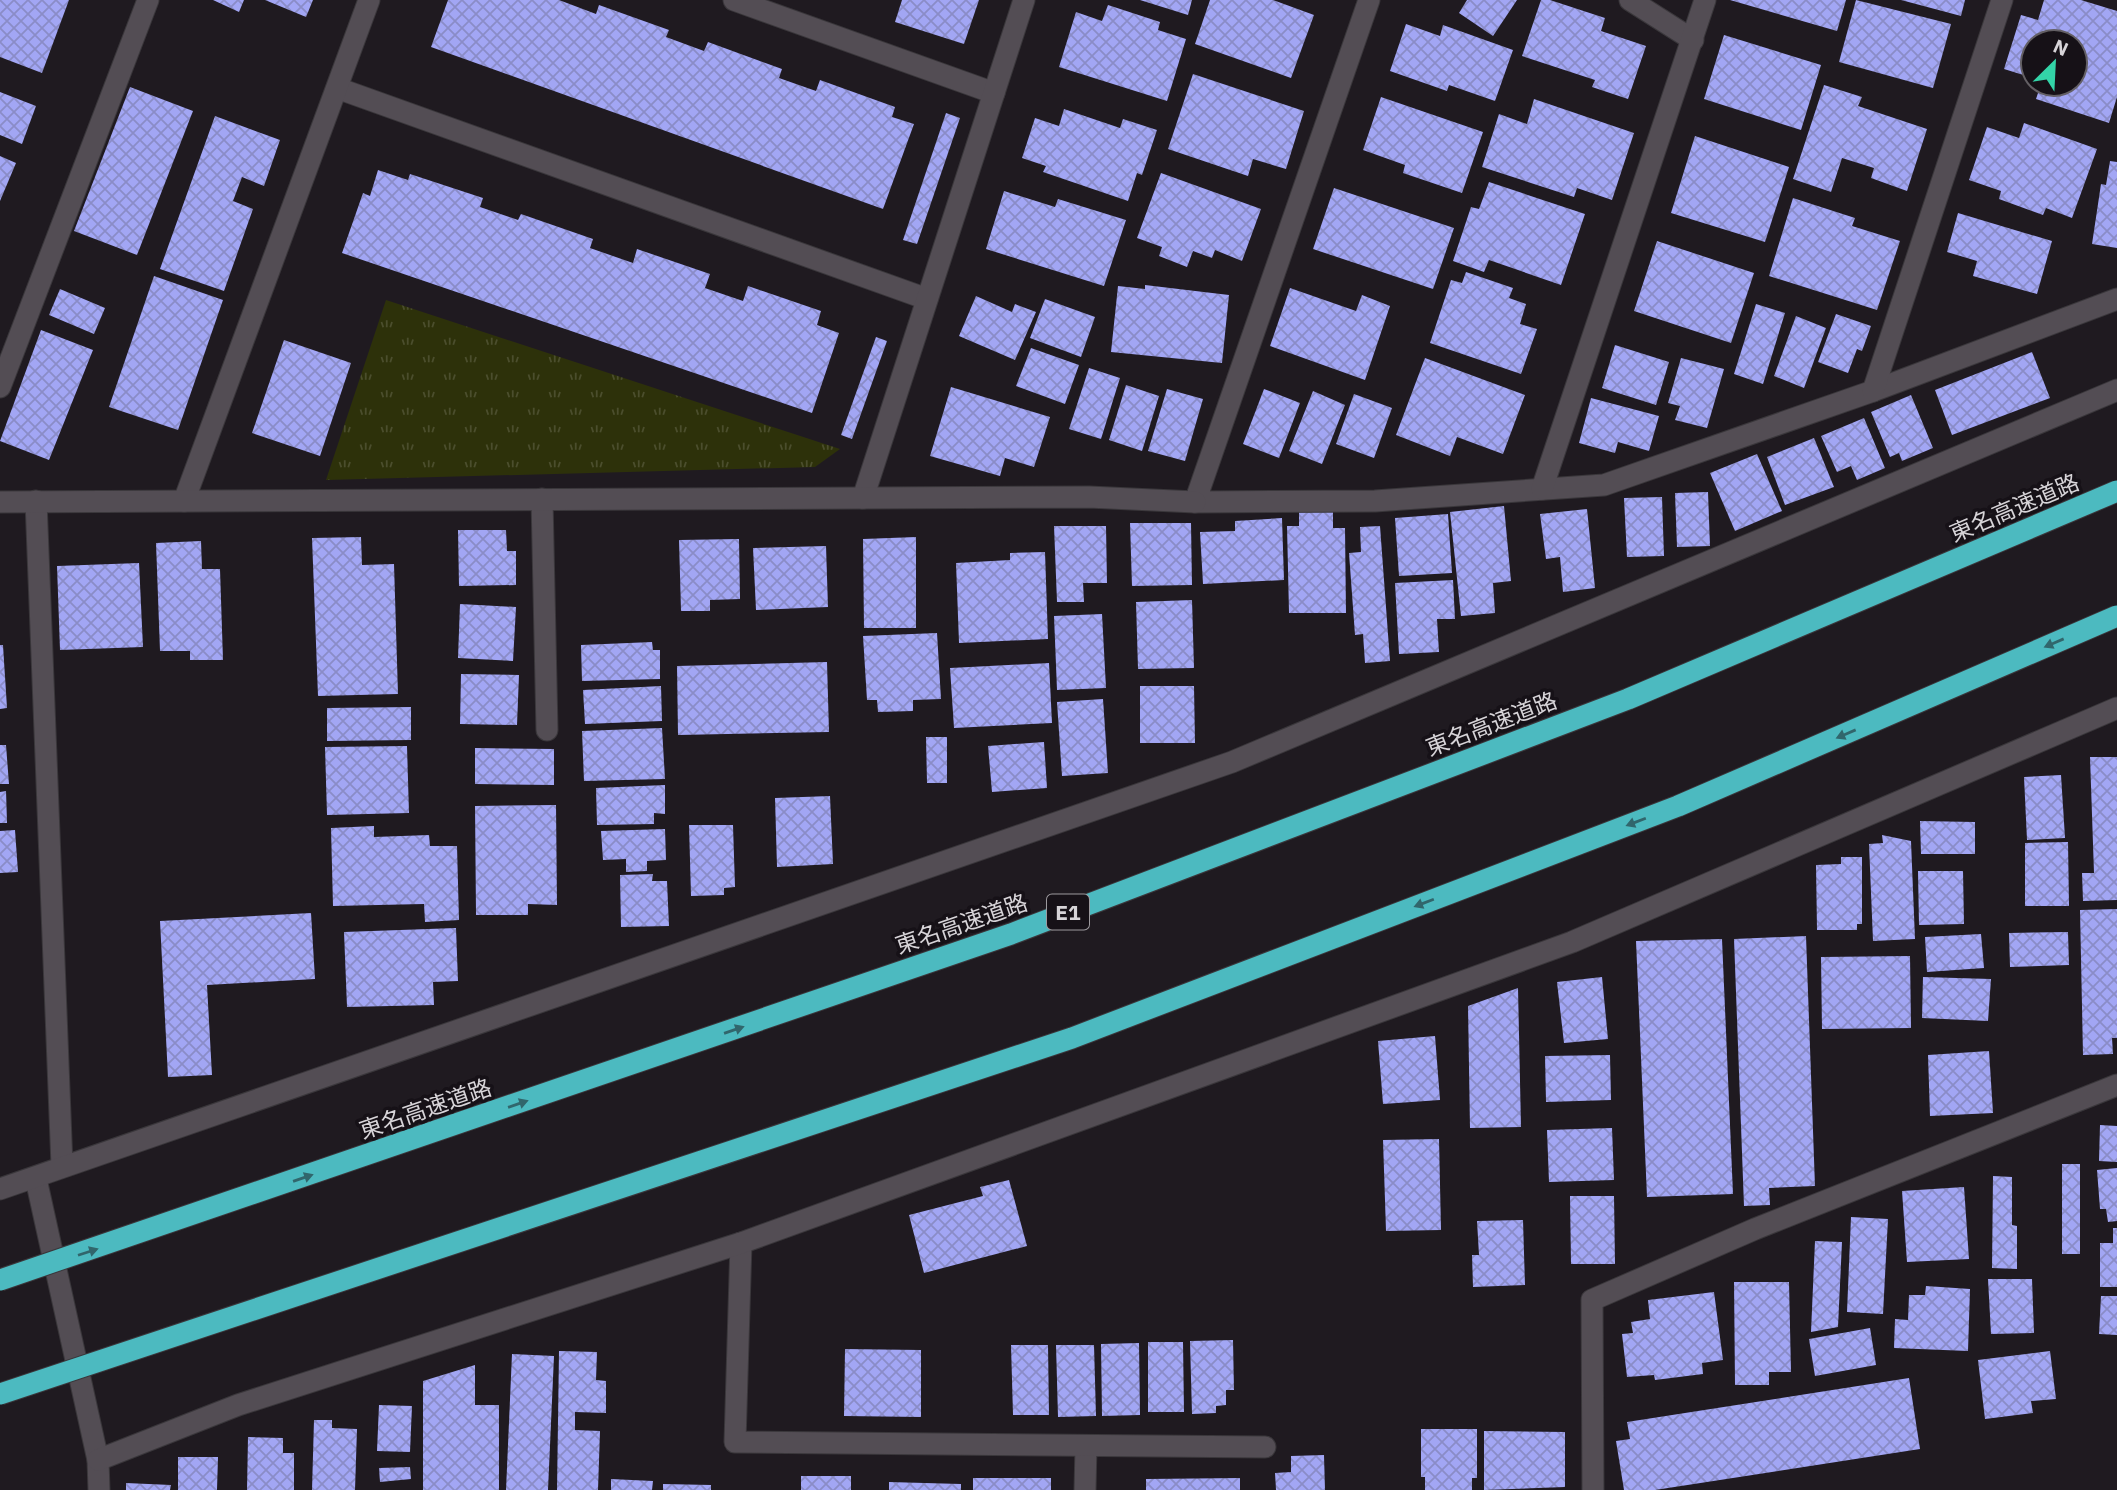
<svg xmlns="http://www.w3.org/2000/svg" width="2117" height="1490" font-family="'IBM Plex Sans','Noto Sans JP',sans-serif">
	<defs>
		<pattern id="grass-tufts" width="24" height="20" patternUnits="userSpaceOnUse" patternTransform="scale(1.75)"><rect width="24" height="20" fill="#2d310a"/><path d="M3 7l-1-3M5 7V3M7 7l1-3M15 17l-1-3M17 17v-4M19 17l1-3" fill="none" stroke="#4b4e2d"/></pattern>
		<pattern id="building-cross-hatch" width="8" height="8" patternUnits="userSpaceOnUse" patternTransform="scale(1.75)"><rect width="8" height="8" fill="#a2a6f4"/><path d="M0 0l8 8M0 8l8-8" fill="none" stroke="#8a8cc7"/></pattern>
	</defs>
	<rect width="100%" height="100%" fill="#1f1a20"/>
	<path fill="url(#grass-tufts)" d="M386,300L840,449L815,467L326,480Z"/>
	<g fill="url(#building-cross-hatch)">
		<path d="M0,0H69L42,73L0,57Z"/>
		<path d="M213,0H244L239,12Z"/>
		<path d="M265,0H313L306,17Z"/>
		<path d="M448,0H559L596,14L599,5L669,30L666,37L704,51L708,42L782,69L779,78L816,91L820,80L895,107L892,117L914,124L883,209L431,47Z"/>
		<path d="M902,0H979L964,44L895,22Z"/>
		<path d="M1140,0H1192L1188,15Z"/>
		<path d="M1210,0H1273L1314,15L1291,78L1195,44Z"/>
		<path d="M1467,0H1517L1493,36L1459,13Z"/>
		<path d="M1541,0H1550L1605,18L1601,31L1646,46L1628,99L1592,87L1595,80L1522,56Z"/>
		<path d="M1730,0H1846L1837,31Z"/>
		<path d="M1856,0L1951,24L1933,88L1839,62Z"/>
		<path d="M1901,0H1965L1961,16Z"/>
		<path d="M2044,0H2081L2117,11V97L2109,123L2036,99L2041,84H2075V42H2033V78L2004,69L2021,15L2038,20Z"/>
		<path d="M1108,5L1160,22L1158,30L1186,39L1167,101L1059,67L1076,12L1102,21Z"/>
		<path d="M1406,24L1440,36L1443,25L1513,50L1495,101L1449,85L1447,91L1390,71Z"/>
		<path d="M1724,35L1821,65L1801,130L1704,99Z"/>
		<path d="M1193,74L1304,111L1286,169L1253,159L1248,176L1168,149Z"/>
		<path d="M1824,85L1862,97L1858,106L1927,129L1907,191L1871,178L1874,168L1842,158L1831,192L1793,179Z"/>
		<path d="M130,87L193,111L137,255L74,231Z"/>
		<path d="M0,92L36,106L22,144L0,135Z"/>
		<path d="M1381,97L1483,132L1462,193L1403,173L1405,165L1363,150Z"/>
		<path d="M1534,99L1634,133L1612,200L1577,188L1574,197L1482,167L1499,114L1527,124Z"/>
		<path d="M1064,109L1120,128L1123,119L1157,130L1142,175L1137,173L1128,201L1043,172L1046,166L1022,158L1035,118L1059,126Z"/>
		<path d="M946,113L960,118L917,244L903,240Z"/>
		<path d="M215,116L280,140L264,186L242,177L233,201L253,209L224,291L160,269Z"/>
		<path d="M2024,123L2097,149L2072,218L2046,208L2043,215L1999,199L2001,191L1969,180L1987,127L2019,138Z"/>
		<path d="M1695,136L1789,167L1765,242L1671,213Z"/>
		<path d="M0,156L16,163L0,201Z"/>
		<path d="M2110,161L2117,162V248L2092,244L2101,184L2106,185Z"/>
		<path d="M378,170L408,180L410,174L483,198L480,207L518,220L521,214L593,239L590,248L633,263L637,249L710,274L705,288L743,301L748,286L821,311L817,325L839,333L812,413L342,253L363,193L370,196Z"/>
		<path d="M1161,173L1261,209L1242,261L1215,250L1212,258L1193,251L1187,267L1159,256L1162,247L1137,238Z"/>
		<path d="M1489,182L1585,214L1561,285L1489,260L1484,272L1453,261L1471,207L1479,209Z"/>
		<path d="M1334,188L1454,228L1433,289L1313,249Z"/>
		<path d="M1004,191L1055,207L1058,199L1126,220L1104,286L986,249Z"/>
		<path d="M1793,198L1855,218L1852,226L1900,241L1877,310L1769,276Z"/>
		<path d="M1958,213L2052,241L2037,294L1973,276L1977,261L1947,252Z"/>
		<path d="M1657,241L1754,273L1731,343L1634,311Z"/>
		<path d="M1466,272L1513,288L1509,298L1526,304L1520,324L1537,329L1521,374L1430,343L1451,280L1462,283Z"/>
		<path d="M154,276L223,300L178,430L109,407Z"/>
		<path d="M1145,285L1229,295L1222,363L1111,352L1118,286L1145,289Z"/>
		<path d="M1290,288L1356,311L1362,295L1390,306L1365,380L1270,346Z"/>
		<path d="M60,289L105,308L94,334L49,315Z"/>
		<path d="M976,296L1012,312L1015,304L1036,312L1015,360L959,336Z"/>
		<path d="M1045,299L1095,317L1081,357L1030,338Z"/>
		<path d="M1756,304L1785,313L1763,384L1734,374Z"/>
		<path d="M1836,314L1871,326L1862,351L1857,349L1848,373L1818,362Z"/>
		<path d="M1796,316L1826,328L1804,388L1774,376Z"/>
		<path d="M41,330L93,350L49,460L0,441Z"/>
		<path d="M876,337L887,341L852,439L841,435Z"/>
		<path d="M284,340L351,363L320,456L252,433Z"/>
		<path d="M1615,345L1669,362L1656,405L1602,388Z"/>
		<path d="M1031,348L1079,365L1065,404L1016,386Z"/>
		<path d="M2032,352L2050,398L1952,435L1935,390Z"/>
		<path d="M1425,358L1525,395L1503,454L1457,437L1450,456L1396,435Z"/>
		<path d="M1681,358L1724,369L1707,428L1675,420L1680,406L1668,403Z"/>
		<path d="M1089,368L1120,378L1101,439L1069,429Z"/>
		<path d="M1126,385L1159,396L1142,451L1109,440Z"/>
		<path d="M951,387L1050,417L1034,467L1005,458L1000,476L930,456Z"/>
		<path d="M1167,389L1203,399L1185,461L1148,451Z"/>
		<path d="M1264,389L1300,403L1279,458L1243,444Z"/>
		<path d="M1313,391L1345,405L1322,464L1289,451Z"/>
		<path d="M1354,394L1392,408L1374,458L1336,444Z"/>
		<path d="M1911,395L1933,448L1902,461L1899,453L1890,457L1871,412Z"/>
		<path d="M1591,398L1659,416L1649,451L1618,442L1615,453L1579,443Z"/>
		<path d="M1864,418L1885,468L1857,480L1851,466L1837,472L1821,436Z"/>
		<path d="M1814,438L1834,487L1785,505L1767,457Z"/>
		<path d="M1757,454L1782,511L1735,531L1710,473Z"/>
		<path d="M1708,492L1710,546L1677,547L1675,493Z"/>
		<path d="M1662,497L1664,556L1627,557L1624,498Z"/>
		<path d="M1504,506L1511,581L1493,583L1495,613L1461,616L1450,512Z"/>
		<path d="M1587,509L1595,588L1563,592L1560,557L1546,559L1540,514Z"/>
		<path d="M1299,511L1333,512V528H1345L1346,613H1289L1287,526H1299Z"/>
		<path d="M1448,514L1452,573L1399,576L1395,518Z"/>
		<path d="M1282,518L1284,580L1203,584L1200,532L1235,531V521Z"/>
		<path d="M1130,523H1191L1192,585L1132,586Z"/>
		<path d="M1054,526H1106L1107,583H1083L1084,602H1057Z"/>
		<path d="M1380,526L1390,661L1365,663L1363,634L1355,635L1349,553L1361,552L1360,527Z"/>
		<path d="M458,530H506L507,551H516V585L459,586Z"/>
		<path d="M361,537L362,565L394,564L398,694L318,696L312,538Z"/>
		<path d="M916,537V628H864L863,539Z"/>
		<path d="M739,539L740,599L710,600V611H681L679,540Z"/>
		<path d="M201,541L202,569H220L223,660H190V651H160L156,543Z"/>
		<path d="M826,546L828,607L756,610L753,548Z"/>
		<path d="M1045,552L1048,639L959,643L956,563L1010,560V553Z"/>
		<path d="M139,563L143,647L60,650L57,566Z"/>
		<path d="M1453,580L1455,619H1437L1439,652L1399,654L1395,583Z"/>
		<path d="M1192,600L1194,668L1138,669L1136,602Z"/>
		<path d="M460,604L516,607L513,661L458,658Z"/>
		<path d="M1102,614L1106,688L1057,690L1054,616Z"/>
		<path d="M937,633L941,699L913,700V711L878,712L877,700H867L863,636Z"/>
		<path d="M652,642L653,650H660V679L582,681L581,645Z"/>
		<path d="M0,645H3L7,708L0,709Z"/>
		<path d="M827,662L829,732L678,735L677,666Z"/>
		<path d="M1049,663L1052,723L954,728L950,668Z"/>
		<path d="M461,674L519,675L517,725L460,724Z"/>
		<path d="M661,686L662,721L585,724L583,690Z"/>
		<path d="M1140,686H1194L1195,743H1140Z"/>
		<path d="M1103,699L1108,773L1062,776L1057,702Z"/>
		<path d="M411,707V740L327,741V708Z"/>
		<path d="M662,728L665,779L584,781L582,731Z"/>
		<path d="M926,737H947V783H927Z"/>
		<path d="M1044,742L1047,788L992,792L988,746Z"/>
		<path d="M0,745H6L9,784H0Z"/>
		<path d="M407,746L409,813L327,815L325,747Z"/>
		<path d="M475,748L554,749V785L475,784Z"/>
		<path d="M2090,757H2117V900L2083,901L2082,873H2094Z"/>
		<path d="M2061,775L2065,838L2027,840L2024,777Z"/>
		<path d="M665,785V814L654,813V824L597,825L596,788Z"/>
		<path d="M6,791L7,823H0V792Z"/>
		<path d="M830,796L833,864L777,867L775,798Z"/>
		<path d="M556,805L557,905L528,904V915H476L475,806Z"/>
		<path d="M1920,821L1975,822V854H1921Z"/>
		<path d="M689,825H733L735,887L724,888V895L691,896Z"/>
		<path d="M374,826V837L429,835L430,846H457L459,920L425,922L424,904L333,906L331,828Z"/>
		<path d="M665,829L666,860L647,861V871L626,872V859L603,860L601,831Z"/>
		<path d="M15,830L18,872L0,873V831Z"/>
		<path d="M1882,835L1911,841L1915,939L1873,941L1869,844L1883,843Z"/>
		<path d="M2068,842L2069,906H2025V843Z"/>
		<path d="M1841,857H1862V924H1857V930H1817L1816,865L1841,864Z"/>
		<path d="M1918,871H1963L1964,924L1919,925Z"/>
		<path d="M653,874L652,881H667L669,926L621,927L620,875Z"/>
		<path d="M2117,909V1038H2112L2113,1054L2083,1055L2080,910Z"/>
		<path d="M311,913L315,979L207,985L212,1075L168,1077L160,921Z"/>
		<path d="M456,928L458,981L433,982L434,1005L347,1007L344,932Z"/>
		<path d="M2068,932L2069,965L2010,967L2009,933Z"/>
		<path d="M1981,934L1984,968L1927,972L1925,937Z"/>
		<path d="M1806,936L1815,1186L1769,1188L1770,1205L1744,1206L1734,939Z"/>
		<path d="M1722,939L1733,1194L1647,1197L1636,941Z"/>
		<path d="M1910,956L1911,1028L1822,1029L1821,957Z"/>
		<path d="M1602,977L1608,1039L1564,1043L1557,982Z"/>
		<path d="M1923,977L1991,979L1988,1021L1922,1018Z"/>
		<path d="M1518,988L1521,1127L1470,1128L1468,1006Z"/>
		<path d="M1435,1036L1440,1100L1383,1104L1378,1041Z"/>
		<path d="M1989,1051L1993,1113L1930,1116L1928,1055Z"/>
		<path d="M1610,1055L1611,1100L1546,1102L1545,1056Z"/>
		<path d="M2100,1125L2117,1126V1162L2099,1161Z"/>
		<path d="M1612,1128L1614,1180L1549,1182L1547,1130Z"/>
		<path d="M1439,1139L1441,1230L1386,1231L1383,1140Z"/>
		<rect x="2062" y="1164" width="18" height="90"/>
		<path d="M2117,1168V1221L2108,1222L2106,1209H2100L2097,1170Z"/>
		<path d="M1993,1176L2012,1177V1225L2017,1226V1269L1992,1268Z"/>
		<path d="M1009,1180L1027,1246L924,1273L909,1215L983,1196L980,1187Z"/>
		<path d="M1964,1187L1969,1259L1907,1262L1902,1191Z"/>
		<path d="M1570,1196H1614L1615,1264H1571Z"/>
		<path d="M1851,1217L1888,1219L1883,1314L1847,1312Z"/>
		<path d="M1523,1220L1525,1285L1473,1287L1472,1255H1479L1477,1221Z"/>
		<path d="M2113,1228H2117V1287H2100V1243H2113Z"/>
		<path d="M1815,1241L1842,1242L1838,1327L1811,1332Z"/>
		<path d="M1988,1279H2032L2034,1333L1991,1334Z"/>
		<path d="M1734,1282H1789L1791,1372H1769V1385H1735Z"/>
		<path d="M1926,1286L1970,1289L1968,1351L1894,1348L1895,1319L1908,1320L1909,1295H1925Z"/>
		<path d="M1714,1292L1723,1360L1702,1363L1703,1374L1655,1380L1654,1375L1627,1377L1622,1334L1633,1333L1631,1322L1650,1319L1648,1300Z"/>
		<path d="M2101,1296H2117V1335L2099,1334Z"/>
		<path d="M1870,1328L1876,1365L1815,1376L1809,1339Z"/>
		<path d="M1233,1340L1234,1390H1226V1405L1216,1406V1413L1192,1414L1190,1341Z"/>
		<path d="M1148,1342H1183L1184,1412H1148Z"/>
		<path d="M1139,1343L1140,1415L1102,1416L1101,1344Z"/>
		<path d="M1011,1345H1048L1049,1415H1013Z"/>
		<path d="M1056,1345H1094L1096,1416L1058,1417Z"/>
		<path d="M845,1349L921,1350V1417L844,1416Z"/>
		<path d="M559,1351L597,1352L596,1380L606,1381V1413L575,1412V1430L600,1431L598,1490H557Z"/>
		<path d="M2050,1351L2056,1399L2031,1401L2033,1413L1985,1419L1978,1360Z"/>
		<path d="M512,1354L554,1356L548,1490H506Z"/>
		<path d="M475,1365V1405H499V1490H423V1381Z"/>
		<path d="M1909,1378L1920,1449L1655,1490H1624L1616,1441L1630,1439L1627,1422Z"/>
		<path d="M379,1405L412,1406L410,1452L377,1451Z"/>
		<path d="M314,1420H332V1428L357,1429L355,1490H312Z"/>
		<path d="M1421,1429H1477V1478H1472V1490H1425V1477H1421Z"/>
		<path d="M1484,1431L1565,1432V1487L1484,1490Z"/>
		<path d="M248,1437L283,1438V1453H294V1490H247Z"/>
		<path d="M1324,1455L1325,1490H1276L1275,1473L1291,1472V1456Z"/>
		<path d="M178,1457H218L217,1490H178Z"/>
		<path d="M410,1467L411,1479L380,1482L379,1468Z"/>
		<rect x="801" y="1476" width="50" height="14"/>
		<rect x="973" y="1478" width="78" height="12"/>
		<path d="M1240,1478V1490H1146V1479Z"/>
		<path d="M611,1479L653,1481L652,1490H611Z"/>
		<path d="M889,1482L961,1484V1490H889Z"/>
		<path d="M126,1483L171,1485L170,1490H126Z"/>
		<path d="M663,1484L711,1485V1490H663Z"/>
	</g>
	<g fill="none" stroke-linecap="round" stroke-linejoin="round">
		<defs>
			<g id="lane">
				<path d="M734,0L994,93"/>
				<path d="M1369,0L1195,502L1375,501L1604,485L1873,391L2117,299"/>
				<path d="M1630,0L1693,40"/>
				<path d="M337,88L927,299"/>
				<path d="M1873,391L2002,0"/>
				<path d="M1542,489L1705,0"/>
				<path d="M542,499L547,730"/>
				<path d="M1085,1490L1086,1446"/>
				<path d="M1593,1490L1592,1300L1755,1229L2117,1085"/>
			</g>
			<g id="street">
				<path d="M0,387L148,0"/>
				<path d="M863,498L1024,0"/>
				<path d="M36,501L62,1166"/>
				<path d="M184,501L369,0"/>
				<path d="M0,502L1089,497L1195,502"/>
				<path d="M36,1179L98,1460L99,1490"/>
				<path d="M0,1189L1232,762L2117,390"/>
				<path d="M741,1243L735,1442L1265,1447"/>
				<path d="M98,1460L238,1405L741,1243L1572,942L2117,708"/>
			</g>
		</defs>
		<use href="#lane" stroke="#3a373b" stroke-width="23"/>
		<use href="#street" stroke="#3a373b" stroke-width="23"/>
		<use href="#lane" stroke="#534d54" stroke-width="21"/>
		<use href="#street" stroke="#534d54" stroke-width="21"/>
		<defs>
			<g id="highway-bridge">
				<path d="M0,1280L1011,934L1628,699L2117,491"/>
				<path d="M0,1394L1072,1038L1678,806L2117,616"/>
			</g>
		</defs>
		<use href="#highway-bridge" stroke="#3a373b" stroke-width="23" stroke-linecap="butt"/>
		<use href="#highway-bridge" stroke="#4cbac0" stroke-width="21"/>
	</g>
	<defs><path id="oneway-solid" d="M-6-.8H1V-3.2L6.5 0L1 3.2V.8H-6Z" transform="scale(1.75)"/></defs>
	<g fill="#31666c">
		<use href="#oneway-solid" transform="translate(2054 643) rotate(157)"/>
		<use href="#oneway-solid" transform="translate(1846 734) rotate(157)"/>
		<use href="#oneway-solid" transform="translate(1636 822) rotate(159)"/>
		<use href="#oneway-solid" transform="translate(1424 903) rotate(159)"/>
		<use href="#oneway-solid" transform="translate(734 1030) rotate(-19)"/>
		<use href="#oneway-solid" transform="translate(518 1104) rotate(-19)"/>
		<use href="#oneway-solid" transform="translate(303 1178) rotate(-19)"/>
		<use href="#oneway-solid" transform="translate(88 1252) rotate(-18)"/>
	</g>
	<g text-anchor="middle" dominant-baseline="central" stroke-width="7" stroke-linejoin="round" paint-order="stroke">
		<rect fill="#161117" stroke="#9d9a9e" stroke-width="2" x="1047" y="894.5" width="42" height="35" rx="5"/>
		<g font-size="21" font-weight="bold" fill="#d7d4d8">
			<text x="1068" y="912">E1</text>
		</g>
		<g font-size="23" fill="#d7d4d8" stroke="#161117">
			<text transform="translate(2014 507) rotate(-23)">東名高速道路</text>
			<text transform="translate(1491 723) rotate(-21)">東名高速道路</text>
			<text transform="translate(961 923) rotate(-19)">東名高速道路</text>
			<text transform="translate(425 1108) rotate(-19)">東名高速道路</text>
		</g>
	</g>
	<g transform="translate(2054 63) rotate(24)"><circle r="33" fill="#161117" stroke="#635f64" stroke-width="2"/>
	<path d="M0-5L12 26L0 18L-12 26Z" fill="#33d4a8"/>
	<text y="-10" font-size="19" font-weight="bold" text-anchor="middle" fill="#d7d4d8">N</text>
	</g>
</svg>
